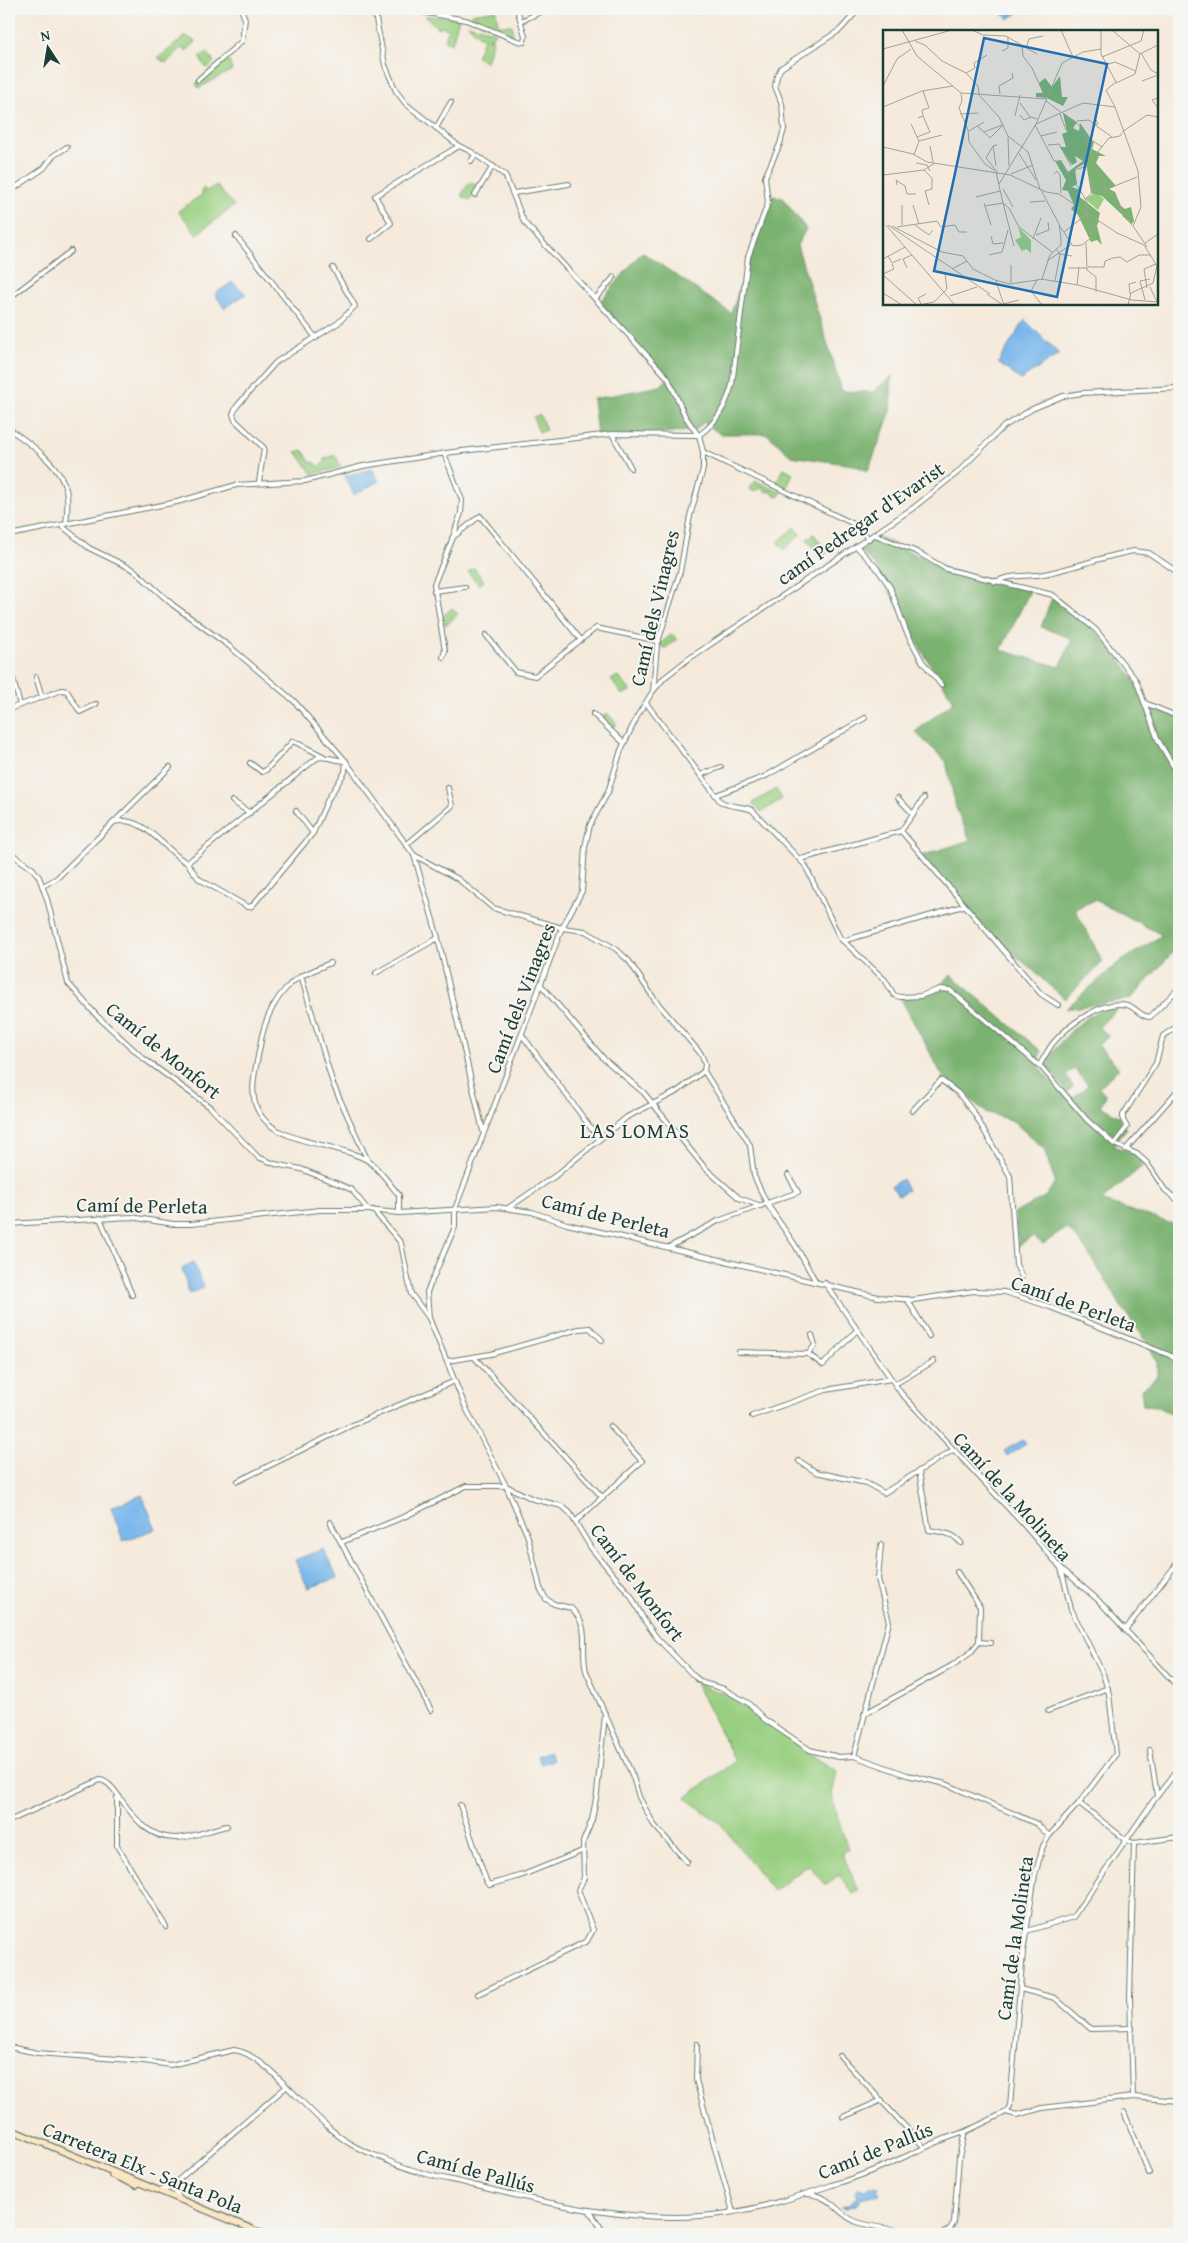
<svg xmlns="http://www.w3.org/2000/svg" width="1188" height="2243" font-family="'Gentium Book Plus',serif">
	<rect width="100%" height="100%" fill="#f6f6f2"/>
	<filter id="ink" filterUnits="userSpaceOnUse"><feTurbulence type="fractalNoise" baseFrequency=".02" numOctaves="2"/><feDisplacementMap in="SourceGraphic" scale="10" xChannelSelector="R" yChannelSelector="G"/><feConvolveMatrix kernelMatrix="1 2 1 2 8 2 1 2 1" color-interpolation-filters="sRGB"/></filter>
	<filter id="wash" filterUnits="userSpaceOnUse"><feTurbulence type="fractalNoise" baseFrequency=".0096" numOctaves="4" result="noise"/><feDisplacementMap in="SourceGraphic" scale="20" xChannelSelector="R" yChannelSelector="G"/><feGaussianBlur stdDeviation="1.12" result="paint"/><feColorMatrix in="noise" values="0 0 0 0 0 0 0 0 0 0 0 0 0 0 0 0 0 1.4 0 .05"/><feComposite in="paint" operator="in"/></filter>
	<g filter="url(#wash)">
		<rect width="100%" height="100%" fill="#f5eadb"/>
		<g fill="#99cf81" stroke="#5c865a">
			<path d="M496,10L498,25H512L513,35L471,19V14Z"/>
			<path d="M425,16L459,18L452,43L445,41L448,29L441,26L437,28Z"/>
			<path d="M468,24L495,32L492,37H487L493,39L486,62L476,57L484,37L479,36Z"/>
			<path d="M186,36L196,42L186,51L182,48L166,63L158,58Z"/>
			<path d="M207,52L214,62L207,69L199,57Z"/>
			<path d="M224,59L229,61L232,70L199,88L196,85L198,81Z"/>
			<path d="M470,182L478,186L470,201L461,195Z"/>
			<path d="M216,185L234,206L197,234L178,211L203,194L201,191L204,188L207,191Z"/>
			<path d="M540,415L546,430L539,432L533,417Z"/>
			<path d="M303,450L311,463L315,462L318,467L326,461L324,459L335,455L341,467L313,474L296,452Z"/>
			<path d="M784,468L793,473L787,488L776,484Z"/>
			<path d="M756,481L782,493L778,497L769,491L765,492L761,488L754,492L749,488Z"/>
			<path d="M795,527L800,535L784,550L778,542Z"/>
			<path d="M814,534L827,553L820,558L807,539Z"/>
			<path d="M474,568L484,581L479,585L468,572Z"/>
			<path d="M452,608L458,614L446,625L441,618Z"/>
			<path d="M672,634L677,639L664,649L660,644Z"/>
			<path d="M618,676L629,689L630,691L622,695L611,680Z"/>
			<path d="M607,713L617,724L612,728L601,718Z"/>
			<path d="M776,789L782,799L761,812L753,803Z"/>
			<path d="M693,1678L705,1687L733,1697L806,1752L837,1771L832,1794L834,1807L848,1849L842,1853L859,1891L853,1894L839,1875L825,1885L809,1865L773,1891L720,1823L685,1798L735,1761Z"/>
		</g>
		<g fill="#7ab26f" stroke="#4c7852">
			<path d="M772,196L782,197L806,229L797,245L842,391L873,392L892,376L890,414L868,471L853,465L791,456L767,434H720L704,422L694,431L597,436L593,399L660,386L668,378L599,303L642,252L731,313Z"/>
			<path d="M877,536L946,569L1030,591L1001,650L1060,667L1072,639L1041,627L1053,595C1094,628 1126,656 1147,705L1179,717V952L1172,953L1131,999L1065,1009L1117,964L1162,935L1095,900L1075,909L1103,962L1065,999L978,922L921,856L970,840L956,808L946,761L915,732L954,701L925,656L876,567L857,547Z"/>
			<path d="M951,975L1041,1051L1037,1064L1057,1089L1073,1098L1088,1085L1074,1069L1066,1074L1073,1087L1067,1092L1045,1064C1061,1040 1088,1006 1119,1007L1099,1027L1109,1036L1098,1045L1119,1068L1099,1088L1106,1096L1100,1106L1121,1117L1120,1120L1126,1129L1113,1146L1137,1154L1145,1164L1101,1201L1179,1226V1419L1156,1406L1143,1405L1141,1389L1157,1378V1361L1144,1338L1121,1307L1108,1283L1081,1243L1067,1228L1043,1244L1033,1236L1018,1246L1015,1213L1046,1196L1055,1182L1044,1149L1013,1121L985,1112L942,1075L900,997C925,999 933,992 951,975Z"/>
		</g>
		<g fill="#77b6eb" stroke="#4b7a90">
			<path d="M998,9H1021L1022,10L1008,19Z"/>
			<path d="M232,282L246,294L224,308L215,294Z"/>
			<path d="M1025,320L1059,354L1021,380L998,363Z"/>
			<path d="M372,469L379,481L354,495L345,476Z"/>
			<path d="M902,1179L908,1190L898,1195L891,1186Z"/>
			<path d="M193,1262L204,1287L189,1294L182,1268Z"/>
			<path d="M1023,1440L1026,1444L1007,1456L1004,1451Z"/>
			<path d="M142,1495L156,1529L123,1541L111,1507Z"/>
			<path d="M323,1549L338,1578L308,1588L295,1560Z"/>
			<path d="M549,1751L553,1760L541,1764L537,1756Z"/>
			<path d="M870,2186L879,2187L877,2190L880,2194L860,2198L857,2204L846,2208L842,2206L851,2203L857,2195L855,2191L858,2188L866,2189Z"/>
		</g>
	</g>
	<g filter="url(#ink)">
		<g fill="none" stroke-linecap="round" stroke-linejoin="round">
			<defs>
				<g id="street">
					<path d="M374,9L385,65L396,91L406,104L459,146L470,151L505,175L524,222L668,378L685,416L698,435"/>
					<path d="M405,9L466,20L518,41L524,42L525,36L517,9"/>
					<path d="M521,21L547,9"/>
					<path d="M198,80L242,41L245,19L241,9"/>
					<path d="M436,128L451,102"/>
					<path d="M471,161L475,155"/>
					<path d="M9,192L44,168L53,156L67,147"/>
					<path d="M514,193L569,184"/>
					<path d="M475,195L493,166"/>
					<path d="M236,236L316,338"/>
					<path d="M371,239L391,223L375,196L459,146"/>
					<path d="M9,298L71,251"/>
					<path d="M595,299L614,277"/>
					<path d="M9,429C30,443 65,468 67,496C68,505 67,515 66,524"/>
					<path d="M612,434L631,468"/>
					<path d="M703,452L858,526L869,539"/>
					<path d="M259,482L264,448L235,420L233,414L237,406L276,362L338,323L355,306L333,268"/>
					<path d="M62,526L89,548L134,570L173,605L229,646L294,701L344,759L414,855L458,879L493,908L562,928L585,931L616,949L629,961L655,1000L701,1054L705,1064L704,1071L750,1145L754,1176L767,1204L795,1245L815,1280"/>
					<path d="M9,535L177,502L236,485L305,481L363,466L453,452L612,434L699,435"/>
					<path d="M875,535L917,552L946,569L1053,595L1096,630L1136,680L1158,740L1179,776"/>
					<path d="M452,538L480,516L581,640"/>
					<path d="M857,547L876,567L890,587L906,631L922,661L941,685"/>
					<path d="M995,582C1009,574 1027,577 1044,574C1074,568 1104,556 1134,551L1149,553L1179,573"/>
					<path d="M434,591L465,587"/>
					<path d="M486,635L516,672L535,676L596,628L659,641"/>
					<path d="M443,657L445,651L434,584L452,540L461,513L462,500L444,453"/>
					<path d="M13,661L10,668L20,705"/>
					<path d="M36,677L42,697"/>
					<path d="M654,690L664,678L687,660L913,508L957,473L1003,427L1032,409L1063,396L1082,393L1179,388"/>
					<path d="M646,703L720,801C730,808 740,805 752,810L805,865L840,938L885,980L894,995L900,997L920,996L940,989L950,990L1042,1068L1087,1120L1114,1144L1137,1154L1147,1163L1165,1190L1179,1201"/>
					<path d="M1145,703L1179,717"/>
					<path d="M9,709L62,690L67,691L80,712L96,704"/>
					<path d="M593,714L624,743"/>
					<path d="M250,763L262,772L266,770L293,741L323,756"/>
					<path d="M700,775L721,767"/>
					<path d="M716,795L766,776L865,718"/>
					<path d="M898,798L913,814"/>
					<path d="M232,801L250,813"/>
					<path d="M296,811L313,833"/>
					<path d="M114,822C144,814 164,850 187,863L317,758C326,755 336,761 346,761L345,772L328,799L313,833L252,906L248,907L199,879L187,863"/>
					<path d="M901,831L924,798"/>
					<path d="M406,845L452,806L448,788"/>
					<path d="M9,852L33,869L39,877L47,899L68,983L97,1016L143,1058L210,1107L258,1157L275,1164L301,1169L341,1185L352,1190L368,1210"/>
					<path d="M414,855L437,934L483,1131"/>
					<path d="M801,859L901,831L1041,994L1058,1005"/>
					<path d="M43,886L57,878L170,767"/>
					<path d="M843,941L963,906"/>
					<path d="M330,963L301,976L333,1084L367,1159"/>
					<path d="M376,973L438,938"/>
					<path d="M301,976C277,991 264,1019 260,1046C257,1063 250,1086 255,1103C267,1145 332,1141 365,1159C376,1164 391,1186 399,1195V1213"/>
					<path d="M541,985L604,1059L644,1093L705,1168L739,1198L761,1206"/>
					<path d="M522,1035L599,1139"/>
					<path d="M1039,1066C1044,1058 1048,1049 1054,1042C1068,1025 1104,999 1127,1005C1136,1007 1140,1017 1150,1017L1178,989"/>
					<path d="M912,1111L941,1080L958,1093L974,1113L1010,1176L1016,1265L1022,1277"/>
					<path d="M1114,1144L1127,1127L1123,1120V1115L1156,1063L1163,1036L1179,1025"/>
					<path d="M1126,1149L1179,1089"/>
					<path d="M508,1208L555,1176L627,1117L678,1091L704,1071"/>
					<path d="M373,1210L401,1243L411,1294L429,1318L465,1406L506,1486L533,1499L562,1506L570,1513L591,1548L631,1596L644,1620L657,1638L695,1677L703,1683L724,1689L748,1703L764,1719L810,1750L839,1757L854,1756L907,1775L946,1784L1037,1824L1049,1836"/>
					<path d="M100,1218L132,1295"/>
					<path d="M9,1224L131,1217L173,1224H191L320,1210H368L399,1213L497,1207L532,1212L567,1224L878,1297L913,1300L974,1291L1005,1292L1050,1307L1179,1359"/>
					<path d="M669,1247L718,1221L798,1192L788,1175"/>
					<path d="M825,1283L901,1393L1023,1524L1061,1568L1071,1609L1103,1674L1109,1694L1116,1754L1079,1803L1049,1836L1043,1846L1035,1875L1023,1952L1010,2106L1006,2112L965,2132L959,2157L954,2222L950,2229L942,2234"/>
					<path d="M907,1299L929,1336"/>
					<path d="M429,1318L427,1292L455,1227V1209L562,928L582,891L585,847L590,825L608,792L621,750L638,715L653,691L657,645L680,572L690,516L703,469V452L699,435C717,423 726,406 732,385L748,257L768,203L765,177L780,144L784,129L782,104L775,86L777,76L781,68L840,30L859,9"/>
					<path d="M812,1335L815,1345L808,1354L823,1365L857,1330"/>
					<path d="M739,1352L808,1354"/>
					<path d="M474,1357L603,1498"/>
					<path d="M447,1361L491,1354L579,1329L590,1328L602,1340"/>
					<path d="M895,1384L934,1361"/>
					<path d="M752,1416L826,1390L891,1379"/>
					<path d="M953,1450L919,1471L929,1530C941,1532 954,1533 961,1543"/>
					<path d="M799,1461L816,1472L866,1483L884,1493L919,1471"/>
					<path d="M238,1481L350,1426L455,1381"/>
					<path d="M330,1522L431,1710"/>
					<path d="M575,1522L642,1461L610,1426"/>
					<path d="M342,1542L406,1516L466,1486H506L528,1537L540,1588L546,1599L554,1604L571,1608C592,1629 580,1646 586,1671L633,1777L639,1797L654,1825L687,1862"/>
					<path d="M1061,1568L1098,1600L1179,1688"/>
					<path d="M1125,1630L1179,1561"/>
					<path d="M979,1642L991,1643"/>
					<path d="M1048,1711L1108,1688"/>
					<path d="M864,1714L953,1665L970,1653L979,1642L980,1607L957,1572"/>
					<path d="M1150,1750L1157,1796"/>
					<path d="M854,1756L889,1622L878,1579L881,1545"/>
					<path d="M117,1798V1846L166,1927"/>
					<path d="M1079,1803L1126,1840L1134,1843L1179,1837"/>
					<path d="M460,1805L487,1883L489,1885L523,1875L582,1851"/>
					<path d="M9,1821L100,1780C120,1782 131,1837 174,1838C191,1839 210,1829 227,1826"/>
					<path d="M1027,1931L1073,1917L1154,1800L1179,1768"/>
					<path d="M1020,1989L1055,1998L1091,2029L1132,2028"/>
					<path d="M478,1994L587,1941L593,1930L578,1890L584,1878L583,1842L592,1820L597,1793L605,1715"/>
					<path d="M697,2044L696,2080L733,2212"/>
					<path d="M9,2047L38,2053L144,2061L170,2065L234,2050C269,2053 318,2131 360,2149C380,2157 402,2168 423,2173C438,2178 454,2180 469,2184C551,2205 644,2226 728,2213C763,2208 799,2196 832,2185C856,2178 880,2168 902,2158C923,2149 943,2138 965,2132"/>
					<path d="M840,2056L925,2148"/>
					<path d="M1133,2097L1130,1997L1134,1843"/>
					<path d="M1006,2112L1017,2115L1042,2108L1133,2097L1179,2101"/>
					<path d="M1124,2112L1149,2173"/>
					<path d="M843,2117L882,2100"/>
					<path d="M169,2188L176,2192L179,2198"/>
					<path d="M159,2191L169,2188L286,2087"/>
					<path d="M806,2194C833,2195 837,2215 857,2222C876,2228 898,2230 919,2234"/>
					<path d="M589,2210L605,2234"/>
				</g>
				<g id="secondary">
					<path d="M9,2129L264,2234"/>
					<path d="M112,2175L136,2185"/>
				</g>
			</defs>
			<use href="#street" stroke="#6a7a6e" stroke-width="6"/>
			<use href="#secondary" stroke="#6a7a6e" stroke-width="8"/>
			<use href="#street" stroke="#fff" stroke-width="4"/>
			<use href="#secondary" stroke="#fbe6c4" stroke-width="5.5"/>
		</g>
	</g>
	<g text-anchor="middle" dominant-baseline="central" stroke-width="4" stroke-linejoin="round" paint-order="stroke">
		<g font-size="20" fill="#1f3d34" stroke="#f6f6f2">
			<text transform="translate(860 523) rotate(-35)">camí Pedregar d'Evarist</text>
			<text transform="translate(654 608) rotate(-77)">Camí dels Vinagres</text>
			<text transform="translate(520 998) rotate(-69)">Camí dels Vinagres</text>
			<text transform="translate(164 1050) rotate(39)">Camí de Monfort</text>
			<text transform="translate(142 1205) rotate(1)">Camí de Perleta</text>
			<text transform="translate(606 1215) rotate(14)">Camí de Perleta</text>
			<text transform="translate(1074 1303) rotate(20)">Camí de Perleta</text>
			<text transform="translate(1013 1496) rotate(48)">Camí de la Molineta</text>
			<text transform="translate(638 1582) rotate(53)">Camí de Monfort</text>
			<text transform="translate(1014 1938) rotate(-82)">Camí de la Molineta</text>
			<text transform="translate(875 2150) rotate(-22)">Camí de Pallús</text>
			<text transform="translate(143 2167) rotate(22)">Carretera Elx - Santa Pola</text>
			<text transform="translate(476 2170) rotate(15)">Camí de Pallús</text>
		</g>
		<g font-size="21" letter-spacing="1" fill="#1f3d34" stroke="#f6f6f2">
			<text x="635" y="1130">LAS LOMAS</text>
		</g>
	</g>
	<g transform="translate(883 30)">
		<rect width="275" height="275" fill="#f5eadb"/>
		<path d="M213,162L221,169L215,180L202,169ZM135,197L148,210V223L143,219L139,221L132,210L138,207Z" fill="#99cf81"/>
		<path d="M177,46L179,67H185L180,76L164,68L153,67V63H160L156,53L162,48L169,57ZM180,83L194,92L190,98L196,101L197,93L211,113L209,119L223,126H216L213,133L233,156L226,159L232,162L238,176L242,179L248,177L251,191L249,194L219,166L208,163L203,133L192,139L194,154L189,157L197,160V167L217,183L214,196L219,215L214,210L208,212L195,185L188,179L191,175L185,161L179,160L183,150L172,131L178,130L185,142L200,131L192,126L194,132L189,135L177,117H183L179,104L184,102Z" fill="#7ab26f"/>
		<path fill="none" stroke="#9fa598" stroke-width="1" d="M19,0L34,26L78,63L79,71L76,78L85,100L86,112L102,134L112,141M89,0L100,5L123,6L154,24M178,0L190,27M218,0V24L233,52L223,60L232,77M229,0L257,24M32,11L42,15L59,31L83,43L95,56L96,64M143,18L146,9L160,6M0,19L69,0M119,21L125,18V7M258,23L268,40L275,44M219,27L258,11L261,0M222,35L232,32L253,41M83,43L92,38L91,33L104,25M259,51L275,45M233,53L252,44L257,24L275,15M0,56L14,29L28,19M78,63L163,69L149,38L140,26L139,16M117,64L116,56L130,48L129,43M96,65L116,87L125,106L145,122L157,159M275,68L269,70L275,78M163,71L179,83M137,73L147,87M0,77L39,61L70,56M180,83L200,98L210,133L223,159L210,162L202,169M77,84L95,83M177,84L183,100M137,85L141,90L148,87L154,89M132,86L137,65M35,88L40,86L39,80L46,78L40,61M194,91L206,90L212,95L215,94L213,90M28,94L36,111L31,125M153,94L200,73L232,77L255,141L258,177L250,196L264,217M152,95L171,131L177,132L199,163L204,173L203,182M212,95L229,107M94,96L101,102L119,95M86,101L101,92M101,102L107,108L120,95M239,102L264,85L275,87M158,106L174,102M34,107L47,102L40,86M125,107L126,136M204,107L219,117M36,111L59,105M165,115L176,114L188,136M47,116L50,132M110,116L103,128L115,143M0,117L30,124L44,132L127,145L163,162L176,164L234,203L261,215L274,236L270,253L248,263L245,275M135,122L153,150M210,128L226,108L237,106L239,103M33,133L44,135L47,141M113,136L110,116L114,115M41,140L49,148V159L42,161L46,175M113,142L120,173L126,178L136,197L169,222M185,142L201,137M128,144L150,135M171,144L174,141L177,145L178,163M0,145L41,140L52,133M207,147L209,163M116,154L153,94L179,33L200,22L218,19M14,155L13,150L22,156L24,164H33M120,159L130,177M224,159L254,147M158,160L176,194L178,208V215L167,225L159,249L154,250L148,261L159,275M223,160L235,170L240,186L249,195M93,167L117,161M147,172L162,171M101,173L108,195M30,175L36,194M102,176L120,173L131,216M3,195L72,275M5,195L107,264M19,195V175M32,195L46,205L50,200M176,195L190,216L199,215L208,208L204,183M9,196L59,222L80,226L90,239L112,250L127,254L154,250M14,197L54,191L58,197L72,195L76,202H84M181,202L204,184M208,204L216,191M153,205L166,200L165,192M108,206L110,214L120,213M150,209L158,188M203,213L204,240L213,247V262M262,213L275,204M173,219L177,224L189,226M106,225L119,222L125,200M5,226L9,233L18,229M0,229L22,217M164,231L189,214M205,237H221L222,231L230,228L237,227L244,232L256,225H268M24,238L20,229L29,225M185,238H204M69,239L84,231M0,244L11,239L9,234M0,245L34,275M158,249L195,255L249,270L275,272M113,251L121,275M172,251L177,224M128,254V235M194,255L196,237M267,257L274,272M264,258L261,239L273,234M0,263L19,275M104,264L120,275M247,264L246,254L253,252M67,266L94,257M262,270L257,251L267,249M38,274L35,268L43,264M120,274L136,270M37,275L51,272L64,259L62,244"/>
		<path fill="#1f6fb2" fill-opacity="0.15" stroke="#1f6fb2" stroke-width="2.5" d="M101,8L224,34L174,267L51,241Z"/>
		<rect width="275" height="275" fill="none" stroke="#1f3d34" stroke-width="2.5"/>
	</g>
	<rect width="1188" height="2243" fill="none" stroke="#f6f6f2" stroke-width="30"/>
	<g transform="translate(48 48) rotate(348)" stroke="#f6f6f2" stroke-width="4" paint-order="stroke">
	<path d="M0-4L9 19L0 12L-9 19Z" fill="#1f3d34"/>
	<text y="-8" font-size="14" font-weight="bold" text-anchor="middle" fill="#1f3d34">N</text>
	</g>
</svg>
